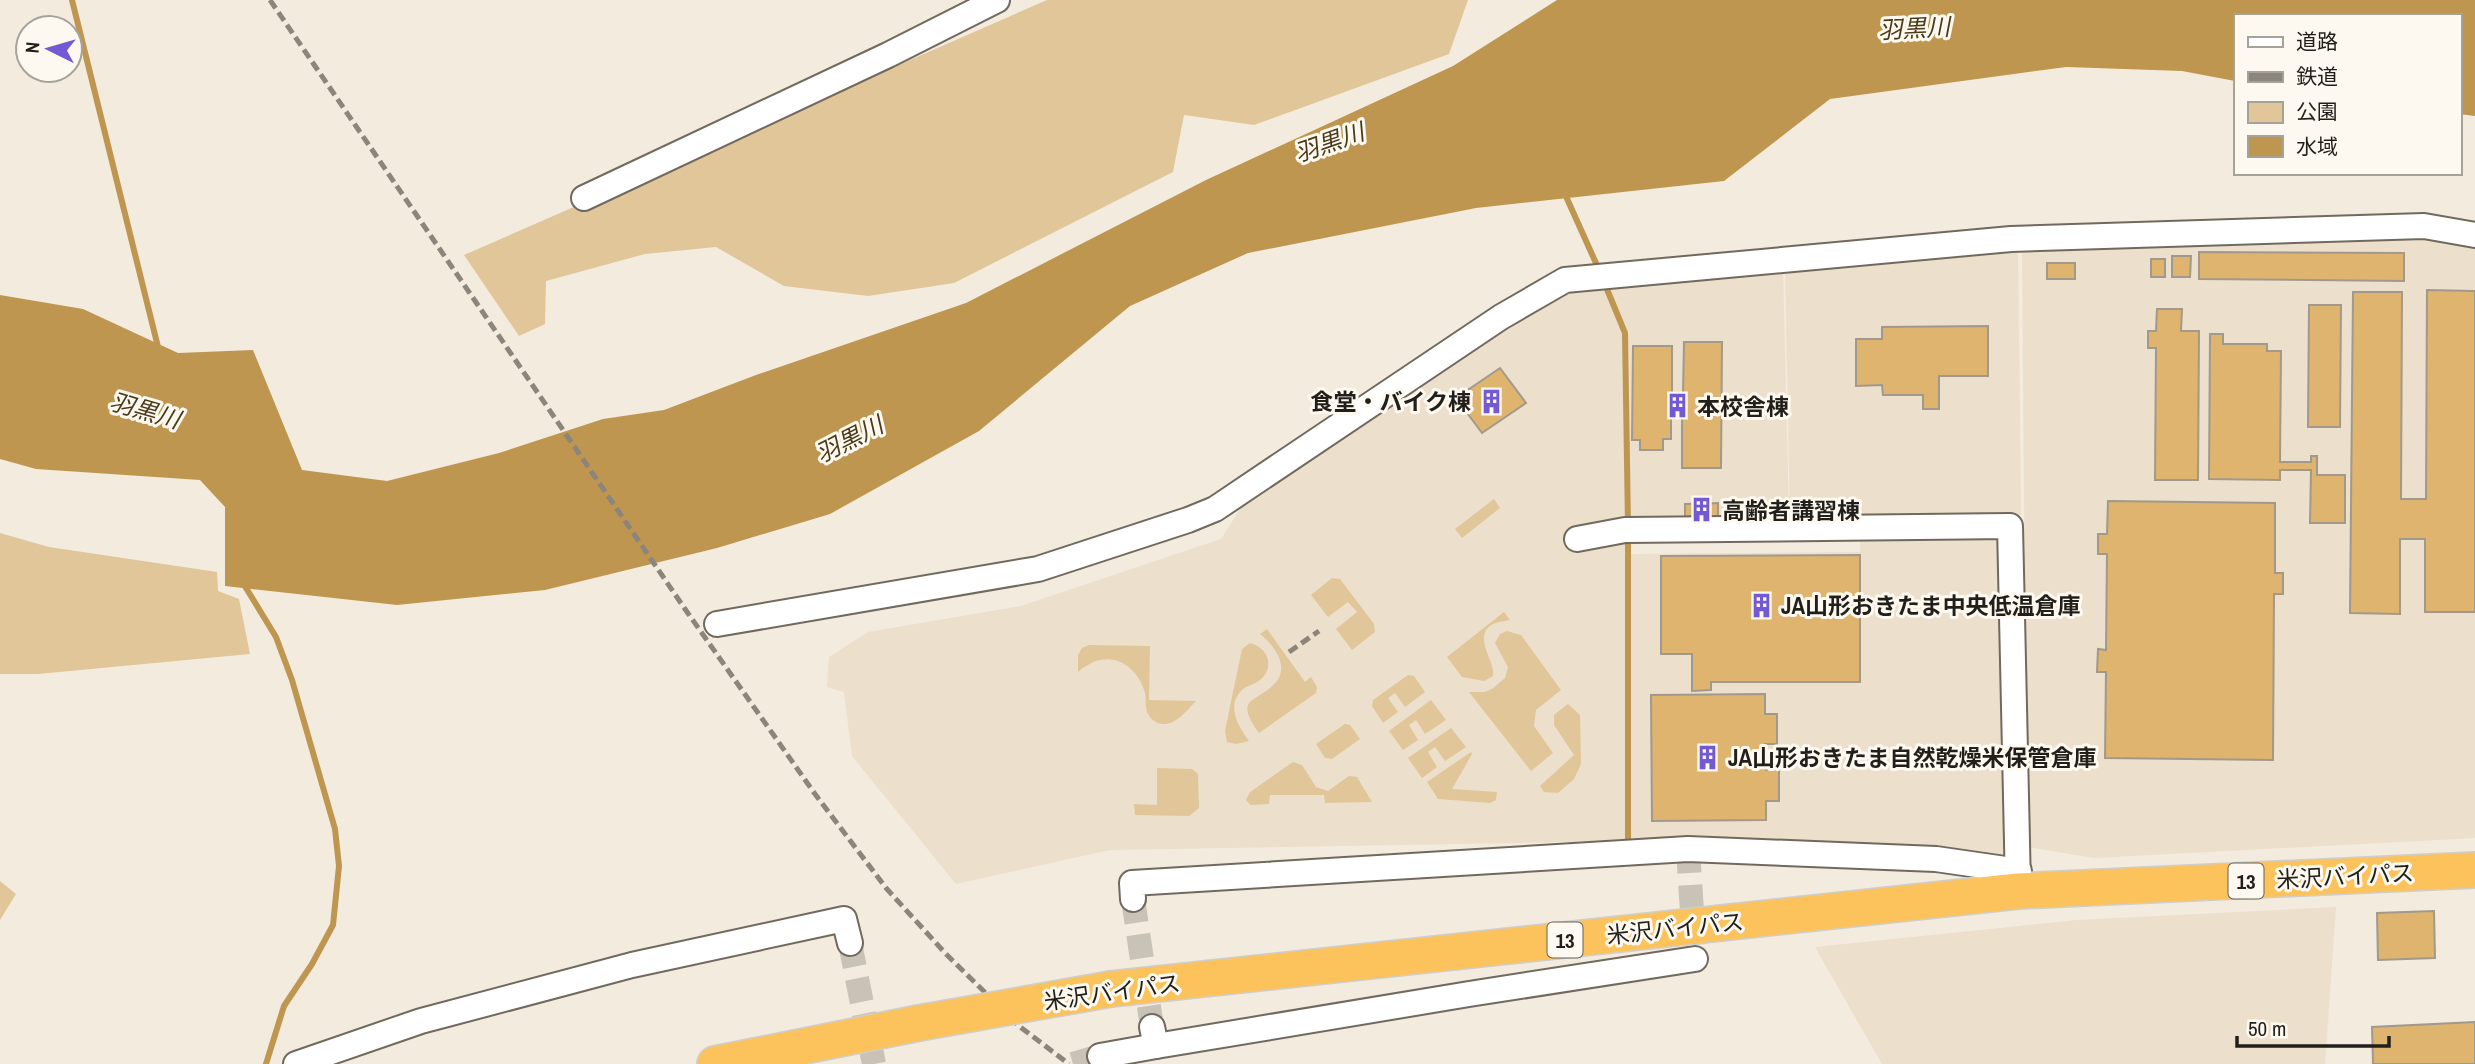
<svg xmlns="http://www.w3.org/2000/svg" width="2475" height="1064" font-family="'Archivo Narrow','Noto Sans JP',sans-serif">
	<rect width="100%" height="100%" fill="#f3ebdd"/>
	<g fill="#ecdfcb">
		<path d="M2427,236L2475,245V838L2094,858L2027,847L2022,248Z"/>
		<path d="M2018,249L2021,515L1790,518L1785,266Z"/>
		<path d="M1783,266L1789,518L1625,524L1626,841L1110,850L956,884L852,756L844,692L827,687L829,657L868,632L1021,606L1221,539L1248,497L1564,286Z"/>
		<path d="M2007,529L2010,857L1631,840V554L1860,552L1861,532Z"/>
		<path d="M2336,907L2325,1064H1882L1815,947L2077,920Z"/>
	</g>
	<g fill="#e1c69a">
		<path d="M1047,0H1468L1449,54L1254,125L1184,115L1173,172L954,283L868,296L784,286L716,247L645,254L546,281L545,324L519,336L464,255Z"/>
		<path d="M1494,499L1500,508L1462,538L1455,529Z"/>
		<path d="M0,533L49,547L217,572L218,591L239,599L250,654L38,674H0Z"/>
		<path d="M1332,578L1340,579L1374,624L1375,632L1352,650L1336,629L1357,612L1348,602L1328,617L1311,595Z"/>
		<path d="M1504,612L1510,620C1506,621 1503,621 1499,622C1467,630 1497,663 1493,676L1484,681L1462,677L1447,657Z"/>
		<path d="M1267,629L1305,682L1311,677L1317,687L1316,693L1259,733C1232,695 1258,704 1276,682C1290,666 1273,644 1260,634Z"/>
		<path d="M1507,631L1521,635L1561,690L1536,710L1534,726L1553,753L1531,771L1469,692H1485L1492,689L1505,678L1508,667L1495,643L1500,634Z"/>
		<path d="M1250,643C1267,647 1276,666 1260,680C1255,684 1245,686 1241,691C1226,707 1239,727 1249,741L1236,744L1227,742L1225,731L1242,649Z"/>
		<path d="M1089,645L1150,646L1149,700L1196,701C1190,707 1184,715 1176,720C1167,727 1154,725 1148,714C1145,708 1146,700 1145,693C1141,679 1132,666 1118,661C1102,656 1090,662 1078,672V655L1082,648Z"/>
		<path d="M1408,675L1414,676L1425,692L1405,707L1395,693L1388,698L1398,712L1383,723L1372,706L1373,700Z"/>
		<path d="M1431,700L1446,720L1425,734L1416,720L1409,725L1418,740L1403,750L1389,731Z"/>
		<path d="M1568,704L1580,715L1581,764L1574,779L1558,793L1544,792L1540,786L1574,755L1554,725V715Z"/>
		<path d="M1345,724L1350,725L1360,739L1332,759L1325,758L1316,744Z"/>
		<path d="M1451,728L1466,747L1445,761L1435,747L1428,752L1437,767L1422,778L1408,758Z"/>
		<path d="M1471,752L1472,754L1452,789L1497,792L1496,800L1490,803L1438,799L1427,782Z"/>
		<path d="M1293,762L1302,765L1316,787L1328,791L1349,776L1357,777L1372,802L1325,803L1324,795H1270L1269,804L1251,805L1246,800L1250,792Z"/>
		<path d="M1157,768L1192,769L1198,774L1199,808L1189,816L1135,815L1134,804L1157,805Z"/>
		<path d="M0,881L16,894L0,920Z"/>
	</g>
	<path fill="#bf9650" d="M1557,0H2475V116L2459,114V16H2235V81L2182,71L2066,67L1830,99L1724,181L1476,208L1248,253L1130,306L979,431L830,514L717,548L545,590L397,605L225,586V507L200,480L36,469L0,459V295L83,309L178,353L253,350L302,470L387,481L499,453L603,419L664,410L756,375L966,303L1206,180L1453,66Z"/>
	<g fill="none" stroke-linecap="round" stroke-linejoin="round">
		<g stroke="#bf9650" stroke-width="6">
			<path d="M72,0L159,351"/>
			<path d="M1564,192L1600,272"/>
			<path d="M1604,282L1625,333L1628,526"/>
			<path d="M243,583L276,637L292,680L335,829L339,866L333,925L312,964L284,1006L266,1064"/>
			<path d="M1628,846V536"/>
		</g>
	</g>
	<g fill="#dfb46e" stroke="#a1998c" stroke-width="2">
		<path d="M2199,252L2404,253V281L2199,279Z"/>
		<path d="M2172,256H2191L2190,277H2172Z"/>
		<rect x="2151" y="259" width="14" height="18"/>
		<rect x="2047" y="263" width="28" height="16"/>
		<path d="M2427,290L2475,291V612H2425V539H2400V614L2350,613L2353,292H2402L2401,499H2426Z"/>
		<path d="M2309,305H2341L2340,427H2308Z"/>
		<path d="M2157,309H2182L2181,331H2199L2198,480H2155L2156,348H2148V331H2156Z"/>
		<path d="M1988,326V376H1939V409H1923V395H1883L1882,385L1856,386V339H1882V327Z"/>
		<path d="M2210,334H2223V344H2267V351H2281L2280,462H2311V456H2317V475H2345V523H2310L2311,470H2280V480L2209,479Z"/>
		<path d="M1684,342H1722L1721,468H1682V418H1671V439H1663V450H1640V440H1632L1633,346H1672V394H1683Z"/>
		<path d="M1500,368L1526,403L1482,433L1456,398Z"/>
		<path d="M2108,501L2275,503V573H2283V594H2274L2273,760L2105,758L2106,672H2097L2098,649L2106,650L2107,554H2098V534H2107Z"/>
		<path d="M1718,503V516L1685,517V504Z"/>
		<path d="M1860,555V682H1711V690L1692,691V654H1661V556Z"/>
		<path d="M1765,694V714H1777V744H1765L1766,770H1779V801H1766V820L1652,821L1651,695Z"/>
		<path d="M2434,911L2435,958L2378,960L2377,913Z"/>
		<path d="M2475,1022V1064H2373L2372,1027Z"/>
	</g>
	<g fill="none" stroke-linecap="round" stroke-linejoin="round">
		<g stroke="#c9c2b6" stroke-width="24" stroke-dasharray="24 12" stroke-linecap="butt">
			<path d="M1688,849L1695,959"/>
			<path d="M1133,899L1152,1027"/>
			<path d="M850,943L874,1064"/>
			<path d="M1073,1064L1100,1056"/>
		</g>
		<defs>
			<g id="minor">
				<path d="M584,198L888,55L997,0"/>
				<path d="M1577,539L1625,530L2010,526L2018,887"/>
				<path d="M717,624L1038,569L1188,520L1215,509L1501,317L1565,280L2011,239L2424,226L2475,235"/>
				<path d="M1133,899L1132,883L1688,849L1936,859L2019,871"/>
				<path d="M1152,1027L1156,1046L1469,994L1695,959"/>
				<path d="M1100,1056L1156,1046"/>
				<path d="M296,1064L421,1021L632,965L844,919L850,943"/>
			</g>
			<g id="highway">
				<path d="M1111,989L2018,891L2475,870"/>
				<path d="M715,1064L919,1023"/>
			</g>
		</defs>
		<use href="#minor" stroke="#71695e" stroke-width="28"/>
		<use href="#highway" stroke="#cececd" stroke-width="38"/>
		<use href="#minor" stroke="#fff" stroke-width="24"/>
		<use href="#highway" stroke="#fcc25b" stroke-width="35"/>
		<g stroke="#8b857c" stroke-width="5" stroke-dasharray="10 5" stroke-linecap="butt">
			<path d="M270,0L685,609L815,794L886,888L946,954L1019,1026L1069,1064"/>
			<path d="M1289,652L1319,631"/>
		</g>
		<defs>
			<path id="highway-bridge" d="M919,1023L1111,989"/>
		</defs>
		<use href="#highway-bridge" stroke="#cececd" stroke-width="38" stroke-linecap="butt"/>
		<use href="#highway-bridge" stroke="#fcc25b" stroke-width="35"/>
	</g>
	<defs>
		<symbol id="building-bare" viewBox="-9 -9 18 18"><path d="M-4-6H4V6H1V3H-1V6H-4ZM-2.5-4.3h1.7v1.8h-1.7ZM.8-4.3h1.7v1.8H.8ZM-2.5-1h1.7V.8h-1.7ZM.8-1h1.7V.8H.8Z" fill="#7359d3" stroke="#fef9f0" stroke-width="2.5" paint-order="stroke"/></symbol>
	</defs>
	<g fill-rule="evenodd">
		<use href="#building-bare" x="1474" y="384" width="35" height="35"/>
		<use href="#building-bare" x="1660" y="388" width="35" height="35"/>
		<use href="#building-bare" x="1684" y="492" width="35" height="35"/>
		<use href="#building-bare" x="1744" y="588" width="35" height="35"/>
		<use href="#building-bare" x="1690" y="740" width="35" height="35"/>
	</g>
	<g text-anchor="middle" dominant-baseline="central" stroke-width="6" stroke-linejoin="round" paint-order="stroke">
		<g fill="#fef9f0" stroke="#64605a" stroke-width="2">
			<rect x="2228.5" y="863.5" width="35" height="35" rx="5"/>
			<rect x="1547.5" y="922.5" width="35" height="35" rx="5"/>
		</g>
		<g font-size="21" font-weight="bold" fill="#221f1a">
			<text x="2246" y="881">13</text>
			<text x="1565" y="940">13</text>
		</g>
		<g font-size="23" font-weight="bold" fill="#221f1a" stroke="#fef9f0" text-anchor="start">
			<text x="1471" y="401" text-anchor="end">食堂・バイク棟</text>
			<text x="1697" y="406">本校舎棟</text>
			<text x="1722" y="510">高齢者講習棟</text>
			<text x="1781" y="605">JA山形おきたま中央低温倉庫</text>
			<text x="1728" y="757">JA山形おきたま自然乾燥米保管倉庫</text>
		</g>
		<g font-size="23" fill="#221f1a" stroke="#fef9f0">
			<text transform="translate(2345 876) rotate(-3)">米沢バイパス</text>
			<text transform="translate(1675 928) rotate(-6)">米沢バイパス</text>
			<text transform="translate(1112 992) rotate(-8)">米沢バイパス</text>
		</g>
		<g font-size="24" font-style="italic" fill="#4b391a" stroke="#fef9f0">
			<text transform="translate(1914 28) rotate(-3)">羽黒川</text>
			<text transform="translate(1329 142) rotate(-19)">羽黒川</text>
			<text transform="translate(145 410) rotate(16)">羽黒川</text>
			<text transform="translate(849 439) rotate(-27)">羽黒川</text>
		</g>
	</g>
	<rect x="2234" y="14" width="228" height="161" fill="#fef9f0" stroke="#a6a29a" stroke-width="2"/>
	<rect x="2248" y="37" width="35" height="10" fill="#ffffff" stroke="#a6a29a" stroke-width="2"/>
	<text x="2296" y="49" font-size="21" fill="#221f1a">道路</text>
	<rect x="2248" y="72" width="35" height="10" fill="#8b857c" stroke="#a6a29a" stroke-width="2"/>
	<text x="2296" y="84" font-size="21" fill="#221f1a">鉄道</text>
	<rect x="2248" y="102" width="35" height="21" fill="#e1c69a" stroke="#a6a29a" stroke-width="2"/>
	<text x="2296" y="119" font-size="21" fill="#221f1a">公園</text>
	<rect x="2248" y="136" width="35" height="21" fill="#bf9650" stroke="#a6a29a" stroke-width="2"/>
	<text x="2296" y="154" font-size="21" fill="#221f1a">水域</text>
	<g transform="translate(49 49) rotate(275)"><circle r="33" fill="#fef9f0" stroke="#a6a29a" stroke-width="2"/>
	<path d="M0-5L12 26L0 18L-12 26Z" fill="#7359d3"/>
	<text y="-10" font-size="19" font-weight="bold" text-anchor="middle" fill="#221f1a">N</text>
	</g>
	<path d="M2237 1036v10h152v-10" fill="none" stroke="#221f1a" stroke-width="3.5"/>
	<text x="2248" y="1036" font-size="21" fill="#221f1a" stroke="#fef9f0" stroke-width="5" paint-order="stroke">50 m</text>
</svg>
